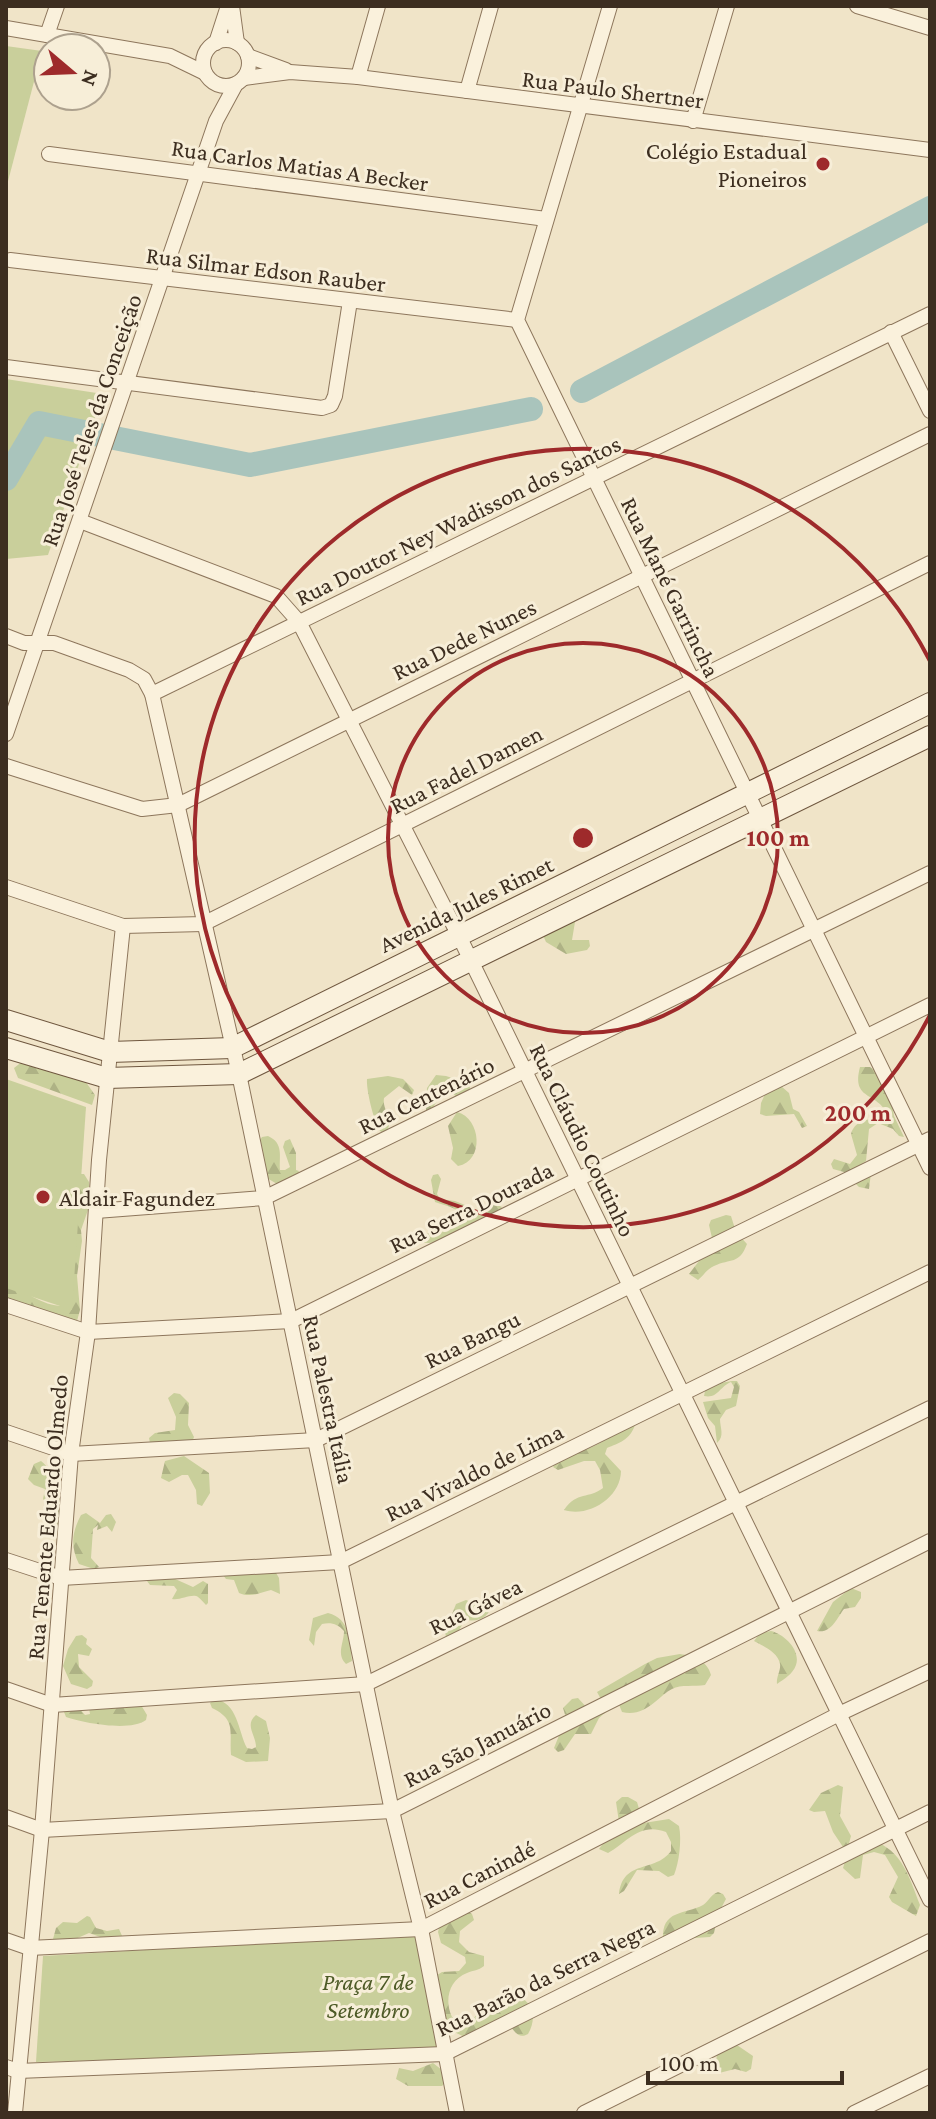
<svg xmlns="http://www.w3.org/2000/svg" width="936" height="2119" font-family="'Crimson Pro',serif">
	<defs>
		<pattern id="forest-firs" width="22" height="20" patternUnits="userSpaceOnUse" patternTransform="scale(2)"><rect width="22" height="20" fill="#c9cf9b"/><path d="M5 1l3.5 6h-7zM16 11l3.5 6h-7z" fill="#aeb285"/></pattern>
	</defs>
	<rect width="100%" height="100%" fill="#f0e4c8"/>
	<g fill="url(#forest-firs)">
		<path d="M576,916L572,940H589L590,946L587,950L566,954L546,942L542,933Z"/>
		<path d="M23,1061L83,1078L95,1095L92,1105L18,1078L14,1068Z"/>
		<path d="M860,1067H870L876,1071L890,1088L894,1116L904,1137L899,1136L893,1129L878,1123L869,1129L866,1161L857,1167L871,1173L869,1189L859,1187L844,1172L833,1169L831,1164L834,1159L850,1164L857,1155L851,1134C855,1119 871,1118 884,1119L888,1115C877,1091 851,1101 860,1067Z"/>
		<path d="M436,1075L446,1076L468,1083L470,1088L467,1099L460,1100L451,1092C439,1095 437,1101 431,1111L426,1110L427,1088Z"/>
		<path d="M388,1076L403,1079L414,1090L412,1095L399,1086L384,1098C382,1110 394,1119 387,1131L381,1132C374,1124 366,1089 367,1079Z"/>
		<path d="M781,1086L789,1093L793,1109L799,1112L807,1126L802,1128L794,1114L766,1116L760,1114L761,1103L766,1092Z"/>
		<path d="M457,1112C481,1118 485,1161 458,1166L451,1159L453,1148L448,1126Z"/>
		<path d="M268,1136C284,1143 279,1156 280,1170H285L290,1167L283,1147L285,1141L290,1139L296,1153V1170L299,1171L297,1176L277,1184L267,1178L259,1141L262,1137Z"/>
		<path d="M73,1174H84L89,1182V1207L81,1230L82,1241L77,1276L80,1310L77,1321L6,1301V1279C24,1291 43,1307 65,1306Z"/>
		<path d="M438,1174L441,1179L437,1194L440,1199L455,1201L480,1211L495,1204L502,1207L499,1212C481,1222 441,1248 422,1242V1237C433,1230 446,1225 459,1224C466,1208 446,1206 435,1202L431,1180L433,1175Z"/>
		<path d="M726,1215L731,1216L736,1232L747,1244C739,1265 731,1258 714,1266C707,1269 704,1275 698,1280L689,1274L699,1261L715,1251L709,1225L711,1220Z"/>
		<path d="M732,1381H737L740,1386L736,1406L726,1410L720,1419C720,1428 725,1436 717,1443L715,1426L708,1418L703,1402L731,1398L734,1387L731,1382C720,1386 718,1399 704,1396L705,1391L714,1384Z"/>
		<path d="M174,1393L180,1394L189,1403L188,1425L194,1437L192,1442L150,1443L149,1438L155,1433L175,1430L176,1417L168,1398Z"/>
		<path d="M632,1424L635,1425C630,1440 619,1443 607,1448L605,1454L621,1471C621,1497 589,1518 564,1510C577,1491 589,1499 603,1488L600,1470L595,1461H584L558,1470L553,1467C562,1454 579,1453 592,1447C606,1441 619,1431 632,1424Z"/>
		<path d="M184,1456L209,1473L210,1493L202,1506L197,1504L196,1490L188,1475H182L169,1482L161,1478L165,1461Z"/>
		<path d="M41,1461C49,1467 50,1473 47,1482L58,1488L62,1499L60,1526L46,1517L49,1506L43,1499L45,1489L34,1485L28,1479L34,1464Z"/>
		<path d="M86,1513L100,1523L106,1515L111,1514L116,1522L112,1532L107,1526L97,1530L98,1525L93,1529L91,1558L99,1567L94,1569L79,1564C70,1546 72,1532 81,1515Z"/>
		<path d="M275,1571L279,1578L280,1594L271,1590C259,1593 251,1598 239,1593L234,1580L226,1579L223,1575L238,1572L249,1575Z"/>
		<path d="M151,1576L173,1578L193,1587L203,1581L208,1584V1603L206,1605C203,1602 201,1599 198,1597C192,1593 180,1601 172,1599L177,1590L174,1586L150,1585L147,1581Z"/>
		<path d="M851,1588L861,1592V1598L855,1607L844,1609C837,1618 831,1634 817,1631L833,1602Z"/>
		<path d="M486,1598L494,1601C488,1617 482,1622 465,1620L455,1637H446L445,1632L456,1604L466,1600L476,1604Z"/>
		<path d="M328,1613C351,1619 350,1642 352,1661L346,1664C336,1654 344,1643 344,1631C338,1624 331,1622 322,1624L316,1632L314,1646L309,1640L313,1618Z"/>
		<path d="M771,1631C784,1634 801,1650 796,1665C793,1674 784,1679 777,1684C776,1677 781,1670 780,1664C778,1652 763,1646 754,1641L760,1633Z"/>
		<path d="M82,1635L87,1639L86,1644L92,1649L89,1656L78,1654L79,1667L93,1681L92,1686L87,1689L71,1684L63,1666L68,1649L76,1636Z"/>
		<path d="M680,1654C694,1656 707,1660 711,1675L705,1685C695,1687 681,1684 672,1689C659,1695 646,1718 622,1712L618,1702L602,1701L597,1692L645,1664L657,1658Z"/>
		<path d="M578,1698L589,1710L605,1706L607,1711L599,1718L591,1734H575L564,1750L558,1752L554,1748L566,1718L563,1708L572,1699Z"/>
		<path d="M214,1699C238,1702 238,1731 247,1748L252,1749L256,1747C256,1735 244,1725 256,1715L266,1721L270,1738L268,1761L246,1762L231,1755C229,1732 237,1720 212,1708L210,1703Z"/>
		<path d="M104,1702L120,1708L131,1704L141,1705L147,1715L146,1720C130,1732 84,1723 66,1717L64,1712L68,1707H78L85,1715L90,1714L89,1708Z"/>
		<path d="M838,1785L843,1787L840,1816L851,1836L848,1847H843L833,1832L825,1811L814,1812L809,1810L821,1793Z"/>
		<path d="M622,1797H628L637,1802L640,1812L637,1824L669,1819L679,1826C682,1840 679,1863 674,1875L668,1877L659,1871L637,1870L624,1891L619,1894C623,1859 655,1873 671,1851V1842L666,1832C639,1822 628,1842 608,1853L599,1849L619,1822L616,1802Z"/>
		<path d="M872,1840C903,1851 909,1877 920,1905L916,1916L892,1902L889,1897L898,1877L885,1855L874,1852L863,1855L860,1878L855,1879L843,1868L846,1858Z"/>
		<path d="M718,1892L723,1894L726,1899L718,1914L714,1933L710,1937L663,1940C661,1909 685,1915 703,1905C709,1901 710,1895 718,1892Z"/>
		<path d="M467,1911L472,1914L474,1920L460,1931L459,1942L469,1952L484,1956V1966C478,1971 474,1970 467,1973C449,1980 444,2000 452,2017L467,2022L472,2020L483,2008L503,1997L519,1996C535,2005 536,2020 528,2034C519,2039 516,2033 510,2026L471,2040L450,2030L443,2014L434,1977L442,1972L459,1971L466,1963L465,1957L441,1943L438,1932L441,1920Z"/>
		<path d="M87,1916L90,1917L96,1928L107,1931L119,1929L123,1938L106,1939L89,1933L64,1944L53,1939L56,1928L63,1922L77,1923Z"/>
		<path d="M734,2043L753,2056L751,2069L746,2072L735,2069L719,2073L715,2070L717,2054Z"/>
		<path d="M433,2063L442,2070L446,2082L442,2086H408L396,2079L399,2068L413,2071Z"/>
	</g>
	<g fill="#c9cf9b">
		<path d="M6,46L42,51L6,189Z"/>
		<path d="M6,379L103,394L48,555L6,559Z"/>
		<path d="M6,1079L86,1107L72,1310L6,1288Z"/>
		<path d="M417,1934L441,2052L36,2062L43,1956Z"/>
	</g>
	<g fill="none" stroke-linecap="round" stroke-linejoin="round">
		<g stroke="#a9c4bc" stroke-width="24">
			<path d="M582,391L930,208"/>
			<path d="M6,479L39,423L250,465L531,409"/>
		</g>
		<defs>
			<g id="minor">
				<path d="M232,6L237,43"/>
				<path d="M610,6L517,320L930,1168"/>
				<path d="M857,6L930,28"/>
				<path d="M6,28L170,56L205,73"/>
				<path d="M47,35L57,6"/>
				<circle cx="226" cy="63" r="23"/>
				<path d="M216,43L228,6"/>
				<path d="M248,56L286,70"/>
				<path d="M358,77L378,6"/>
				<path d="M244,78L290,72L358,77L930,150"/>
				<path d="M467,91L491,6"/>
				<path d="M693,121L727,6"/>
				<path d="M49,154L546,219"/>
				<path d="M10,260L517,320"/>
				<path d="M891,332L930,411"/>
				<path d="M6,367L322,408L331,405L335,396L350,301"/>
				<path d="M80,521L276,596L299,622L459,936L930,1900"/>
				<path d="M6,636L24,643H54L129,670L144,679L152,694L239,1074L392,1811L421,1929L457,2113"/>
				<path d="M152,694L930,314"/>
				<path d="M6,734L216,121L236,84"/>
				<path d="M6,766L142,809L178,805L930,434"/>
				<path d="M6,887L123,926L203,924L930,563"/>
				<path d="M96,1211L264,1198L930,873"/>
				<path d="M6,1305L88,1332L291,1321L930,1005"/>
				<path d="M6,1432L71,1454L316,1440L930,1139"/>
				<path d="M6,1560L61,1578L340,1562L930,1272"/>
				<path d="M6,1689L52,1705L366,1684L930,1408"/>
				<path d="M6,1817L42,1830L392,1811L930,1541"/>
				<path d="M6,1940L29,1948L421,1929L839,1714L930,1671"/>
				<path d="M6,2067L18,2071L444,2054L930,1812"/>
				<path d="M15,2113L42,1830L71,1454L88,1332L99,1160L123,926"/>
				<path d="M584,2113L930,1941"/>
				<path d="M854,2113L930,2076"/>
			</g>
			<g id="secondary">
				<path d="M6,1020L110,1052L232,1048L930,703"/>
				<path d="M6,1048L107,1078L239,1074L930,736"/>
			</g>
		</defs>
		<use href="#minor" stroke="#8d765c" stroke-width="16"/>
		<use href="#secondary" stroke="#6f573f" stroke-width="22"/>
		<use href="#minor" stroke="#faf1dc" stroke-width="14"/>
		<use href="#secondary" stroke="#faf1dc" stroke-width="20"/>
	</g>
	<g fill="none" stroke="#9e2a2b" stroke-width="4">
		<circle cx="583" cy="838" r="195"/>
		<path d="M930 1015A389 389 0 1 1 930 661"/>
	</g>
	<g fill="#9e2a2b" stroke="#f7eed8" stroke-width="3">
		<circle cx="823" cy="164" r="8"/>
		<circle cx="43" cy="1197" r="8"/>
	</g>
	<g text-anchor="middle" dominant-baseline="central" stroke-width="6" stroke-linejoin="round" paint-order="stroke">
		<g font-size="24" fill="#3d2e20" stroke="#f7eed8">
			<text transform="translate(613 89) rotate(7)">Rua Paulo Shertner</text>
			<text transform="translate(300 165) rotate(8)">Rua Carlos Matias A Becker</text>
			<text transform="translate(266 269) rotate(7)">Rua Silmar Edson Rauber</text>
			<text transform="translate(91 420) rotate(-71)">Rua José Teles da Conceição</text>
			<text transform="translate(458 520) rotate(-26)">Rua Doutor Ney Wadisson dos Santos</text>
			<text transform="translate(671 587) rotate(64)">Rua Mané Garrincha</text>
			<text transform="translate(464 639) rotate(-26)">Rua Dede Nunes</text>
			<text transform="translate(466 769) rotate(-27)">Rua Fadel Damen</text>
			<text transform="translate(466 904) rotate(-26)">Avenida Jules Rimet</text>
			<text transform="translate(426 1095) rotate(-26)">Rua Centenário</text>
			<text transform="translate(583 1140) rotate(64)">Rua Cláudio Coutinho</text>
			<text transform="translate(471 1207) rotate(-26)">Rua Serra Dourada</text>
			<text transform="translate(472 1339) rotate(-26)">Rua Bangu</text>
			<text transform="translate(329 1399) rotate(78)">Rua Palestra Itália</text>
			<text transform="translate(474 1472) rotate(-26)">Rua Vivaldo de Lima</text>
			<text transform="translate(47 1517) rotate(-85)">Rua Tenente Eduardo Olmedo</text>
			<text transform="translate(475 1606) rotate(-26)">Rua Gávea</text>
			<text transform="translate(477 1744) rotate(-27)">Rua São Januário</text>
			<text transform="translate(479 1874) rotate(-27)">Rua Canindé</text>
			<text transform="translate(545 1977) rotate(-26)">Rua Barão da Serra Negra</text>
		</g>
		<g font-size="24" fill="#3d2e20" stroke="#f7eed8" text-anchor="end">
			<text x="807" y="150">Colégio Estadual<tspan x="807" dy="28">Pioneiros</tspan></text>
			<text x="59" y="1197" text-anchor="start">Aldair Fagundez</text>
		</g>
		<g font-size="24" font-style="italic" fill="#4d5a26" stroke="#f7eed8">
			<text x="368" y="1981">Praça 7 de<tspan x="368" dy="28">Setembro</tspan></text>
		</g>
	</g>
	<circle cx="583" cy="838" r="12" fill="#9e2a2b" stroke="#f7eed8" stroke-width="4"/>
	<g font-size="24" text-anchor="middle" font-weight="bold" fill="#9e2a2b" stroke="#f7eed8" stroke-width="6" stroke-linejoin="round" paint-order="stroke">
		<text x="778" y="846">100 m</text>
		<text x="858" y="1121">200 m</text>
	</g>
	<rect width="936" height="2119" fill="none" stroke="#3d2e20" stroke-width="16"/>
	<g transform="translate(72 72) rotate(109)"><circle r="38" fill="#f7eed8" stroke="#ada18e" stroke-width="2"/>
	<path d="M0-6L14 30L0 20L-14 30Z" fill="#9e2a2b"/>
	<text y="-12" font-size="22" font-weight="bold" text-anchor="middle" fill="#3d2e20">N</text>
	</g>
	<path d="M648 2071v12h194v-12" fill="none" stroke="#3d2e20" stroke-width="4"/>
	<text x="660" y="2071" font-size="24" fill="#3d2e20" stroke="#f7eed8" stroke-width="6" paint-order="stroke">100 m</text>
</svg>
